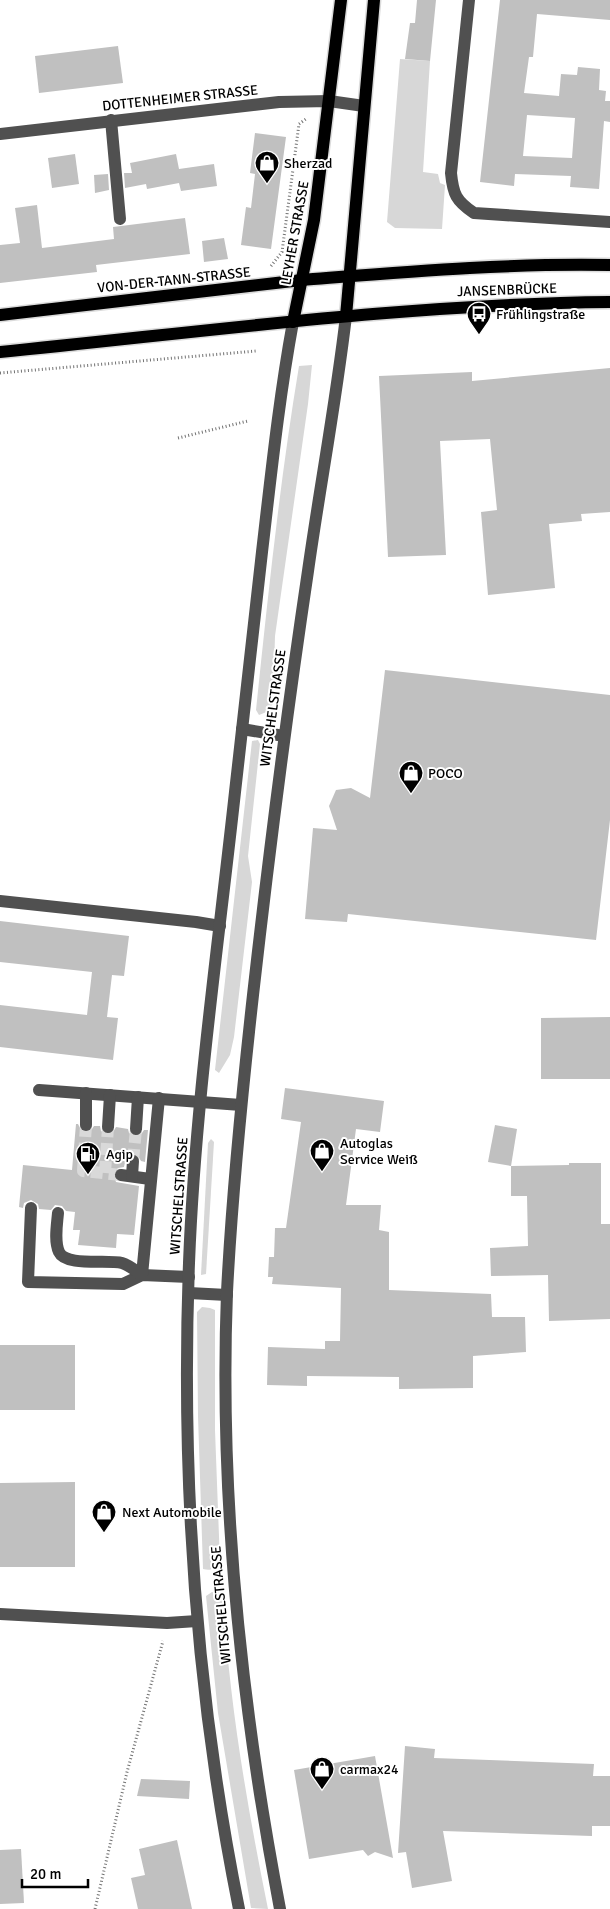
<svg xmlns="http://www.w3.org/2000/svg" width="610" height="1909" font-family="Signika,sans-serif">
	<rect width="100%" height="100%" fill="#fff"/>
	<g fill="#d7d7d7">
		<path d="M400,59L430,61L423,172L438,174L440,183L445,185L442,229L395,228L387,222Z"/>
		<path d="M312,365L308,404L275,636L273,703L269,711L259,715L256,710C268,595 280,480 299,366Z"/>
		<path d="M258,740L260,744L248,856L252,882L234,1037L230,1055L219,1073L215,1070L252,741Z"/>
		<path d="M211,1139L214,1142L206,1274L201,1275L208,1143Z"/>
		<path d="M202,1307L210,1308L215,1310V1430L220,1563C214,1569 211,1571 203,1569L198,1416L197,1312Z"/>
		<path d="M212,1592H220L223,1596C229,1701 247,1806 268,1909L251,1908L218,1713L206,1596Z"/>
	</g>
	<g fill="#c0c0c0" fill-rule="evenodd">
		<path d="M417,0H436L430,61L405,59L410,23H415Z"/>
		<path d="M500,0H610V20L537,14L533,57H529L524,93L559,96L561,74L577,75L578,67L600,69L599,90L606,91L605,101H610V122L604,121L599,189L570,187L571,176L515,174L514,186L480,182ZM527,115L575,118L572,158L523,156Z"/>
		<path d="M118,46L123,83L39,93L35,56Z"/>
		<path d="M255,133L286,137L271,249L241,245L246,207L251,208L255,174L250,173Z"/>
		<path d="M75,154L79,184L52,188L48,158Z"/>
		<path d="M176,154L179,169L214,164L217,186L181,191L179,183L147,189L146,184L125,188L124,173H132L130,163Z"/>
		<path d="M108,174L109,190L95,193L94,175Z"/>
		<path d="M37,205L42,248L114,239L113,227L185,218L190,254L96,265L97,272L0,283V245L20,243L15,208Z"/>
		<path d="M224,238L228,259L204,262L202,241Z"/>
		<path d="M610,368V512L581,514L582,521L549,524L555,588L488,595L481,512L497,510L490,439L440,441L446,555L388,557L379,376L472,372V381Z"/>
		<path d="M385,670L610,695V820L596,940L348,914L347,922L305,919L313,828L337,830L329,806L336,790L351,788L370,798Z"/>
		<path d="M0,921L129,936L124,976L112,975L107,1017L118,1018L113,1060L0,1047V1005L87,1015L92,972L0,962Z"/>
		<path d="M610,1017V1079H541V1018Z"/>
		<path d="M285,1088L384,1101L380,1132L356,1129L346,1205H381L379,1230L389,1232V1290L491,1294L492,1317H525L526,1352L473,1356V1388L399,1389V1377L307,1376V1386L267,1385L268,1347L325,1349V1341H340L341,1288L272,1284L273,1277H268L269,1257H274L275,1228H286L301,1122L281,1119Z"/>
		<path d="M76,1124H78L82,1132L86,1133L90,1132L94,1126H100L101,1131L107,1135L112,1134L116,1127L128,1129L129,1133L135,1137L140,1136L144,1130H148L145,1162L141,1161L137,1154H130L126,1157L124,1167L118,1168L113,1173L116,1182L139,1186L134,1235L117,1234L116,1248L78,1245L80,1230H73L75,1212L66,1211L62,1206L55,1205L51,1210L39,1209L38,1204L31,1200L24,1203L23,1208L19,1207L23,1165L72,1170Z"/>
		<path d="M495,1125L517,1129L511,1166L488,1162Z"/>
		<path d="M569,1163H601V1224H610V1319L549,1321L548,1275L491,1276L490,1248L528,1246L527,1196H511V1166L569,1165Z"/>
		<rect x="0" y="1345" width="75" height="65"/>
		<path d="M75,1482V1567H0V1483Z"/>
		<path d="M405,1746L435,1749L434,1758L594,1764L593,1776H610V1826H592V1836L443,1831L452,1881L412,1888L406,1852L398,1853Z"/>
		<path d="M375,1756L393,1858L375,1852L368,1856L363,1850L309,1859L294,1770Z"/>
		<path d="M141,1779L190,1781L189,1799L137,1796Z"/>
		<path d="M177,1840L192,1909H138L131,1878L145,1875L139,1849Z"/>
		<path d="M21,1849L24,1903L0,1904V1850Z"/>
	</g>
	<g fill="none" stroke-linecap="round" stroke-linejoin="round">
		<g stroke="#d9d9d9" stroke-width="12" stroke-dasharray="12 6" stroke-linecap="butt">
			<path d="M86,1125L83,1171L121,1175"/>
			<path d="M133,1161L136,1129"/>
			<path d="M105,1173L108,1127"/>
		</g>
		<defs>
			<g id="major">
				<path d="M0,315L302,280C405,272 507,263 610,265"/>
				<path d="M346,316L374,0"/>
				<path d="M293,322L314,220L341,0"/>
				<path d="M0,352C203,332 406,304 610,302"/>
			</g>
		</defs>
		<use href="#major" stroke="#dbdbdb" stroke-width="15"/>
		<g stroke="#727272" stroke-width="3" stroke-dasharray="1 2.5" stroke-linecap="butt">
			<path d="M271,266L282,252L299,124L306,119"/>
			<path d="M0,373L256,351"/>
			<path d="M178,438L248,421"/>
			<path d="M95,1909L127,1772L163,1641"/>
		</g>
		<g stroke="#505050" stroke-width="12">
			<path d="M469,0L451,173C453,194 456,201 474,213L610,222"/>
			<path d="M111,120L120,219"/>
			<path d="M0,134L279,102L329,101L364,106"/>
			<path d="M242,729L284,736"/>
			<path d="M0,901L196,922L220,926"/>
			<path d="M39,1090L241,1105"/>
			<path d="M86,1125V1093"/>
			<path d="M108,1127L110,1095"/>
			<path d="M136,1129L138,1097"/>
			<path d="M121,1175L150,1179"/>
			<path d="M132,1176L133,1161"/>
			<path d="M31,1208L28,1282L123,1284L142,1275L189,1277"/>
			<path d="M58,1213C57,1225 54,1241 59,1252C66,1267 108,1259 122,1263C129,1265 136,1271 142,1275L159,1098"/>
			<path d="M189,1293L227,1295"/>
			<path d="M0,1614L167,1623L197,1621"/>
			<path d="M239,1909C196,1696 181,1479 189,1263C195,1105 218,948 235,792C244,712 253,632 262,552C271,475 279,398 293,322"/>
			<path d="M280,1909C241,1705 219,1499 227,1292C232,1193 242,1094 253,995C269,853 287,712 308,571C320,486 336,402 346,316"/>
		</g>
		<use href="#major" stroke="#000" stroke-width="12"/>
	</g>
	<defs>
		<symbol id="shop-pin" viewBox="-11 -11 22 30"><path d="M0 17L-7.5 6A9.5 9.5 0 1 1 7.5 6Z" fill="#000" stroke="#fff"/><path d="M-5-2.5h2.3a2.7 3.5 0 0 1 5.4 0H5L5.5 6h-11ZM-1.5-2.5h3a1.5 2.3 0 0 0-3 0Z" fill="#fff"/></symbol>
		<symbol id="bus-pin" viewBox="-11 -11 22 30"><path d="M0 17L-7.5 6A9.5 9.5 0 1 1 7.5 6Z" fill="#000" stroke="#fff"/><path d="M-5-6H5V4H4V6H2V4H-2V6H-4V4H-5ZM-3.5-4V0h7V-4ZM-3.5 1.2v1.5H-2V1.2ZM2 1.2v1.5H3.5V1.2Z" fill="#fff"/></symbol>
		<symbol id="fuel-pin" viewBox="-11 -11 22 30"><path d="M0 17L-7.5 6A9.5 9.5 0 1 1 7.5 6Z" fill="#000" stroke="#fff"/><path d="M-5.5-6h7V0h2V4h1.3V-2.5L3-4.5l.8-.8L6-3V5H2.5V1h-1V6h-7ZM-4.2-4.7v3.2H.2V-4.7Z" fill="#fff"/></symbol>
	</defs>
	<g fill-rule="evenodd">
		<use href="#shop-pin" x="253" y="149" width="28" height="38"/>
		<use href="#bus-pin" x="465" y="300" width="28" height="38"/>
		<use href="#shop-pin" x="397" y="759" width="28" height="38"/>
		<use href="#shop-pin" x="308" y="1137" width="28" height="38"/>
		<use href="#fuel-pin" x="74" y="1140" width="28" height="38"/>
		<use href="#shop-pin" x="90" y="1498" width="28" height="38"/>
		<use href="#shop-pin" x="308" y="1755" width="28" height="38"/>
	</g>
	<g text-anchor="middle" dominant-baseline="central" stroke-width="4" stroke-linejoin="round" paint-order="stroke">
		<g font-size="14" fill="#000" stroke="#fff">
			<text transform="translate(180 98) rotate(-6)">DOTTENHEIMER STRASSE</text>
			<text transform="translate(295 233) rotate(-80)">LEYHER STRASSE</text>
			<text transform="translate(174 280) rotate(-6)">VON-DER-TANN-STRASSE</text>
			<text transform="translate(507 290) rotate(-2)">JANSENBRÜCKE</text>
			<text transform="translate(273 708) rotate(-82)">WITSCHELSTRASSE</text>
			<text transform="translate(179 1196) rotate(-86)">WITSCHELSTRASSE</text>
			<text transform="translate(221 1605) rotate(-95)">WITSCHELSTRASSE</text>
		</g>
		<g font-size="14" fill="#000" stroke="#fff" text-anchor="start">
			<text x="284" y="163">Sherzad</text>
			<text x="496" y="314">Frühlingstraße</text>
			<text x="428" y="773">POCO</text>
			<text x="340" y="1143">Autoglas<tspan x="340" dy="16">Service Weiß</tspan></text>
			<text x="106" y="1154">Agip</text>
			<text x="122" y="1512">Next Automobile</text>
			<text x="340" y="1769">carmax24</text>
		</g>
	</g>
	<path d="M22 1879v8h66v-8" fill="none" stroke="#000000" stroke-width="2.5"/>
	<text x="30" y="1879" font-size="15" fill="#000000" stroke="#ffffff" stroke-width="4" paint-order="stroke">20 m</text>
</svg>
